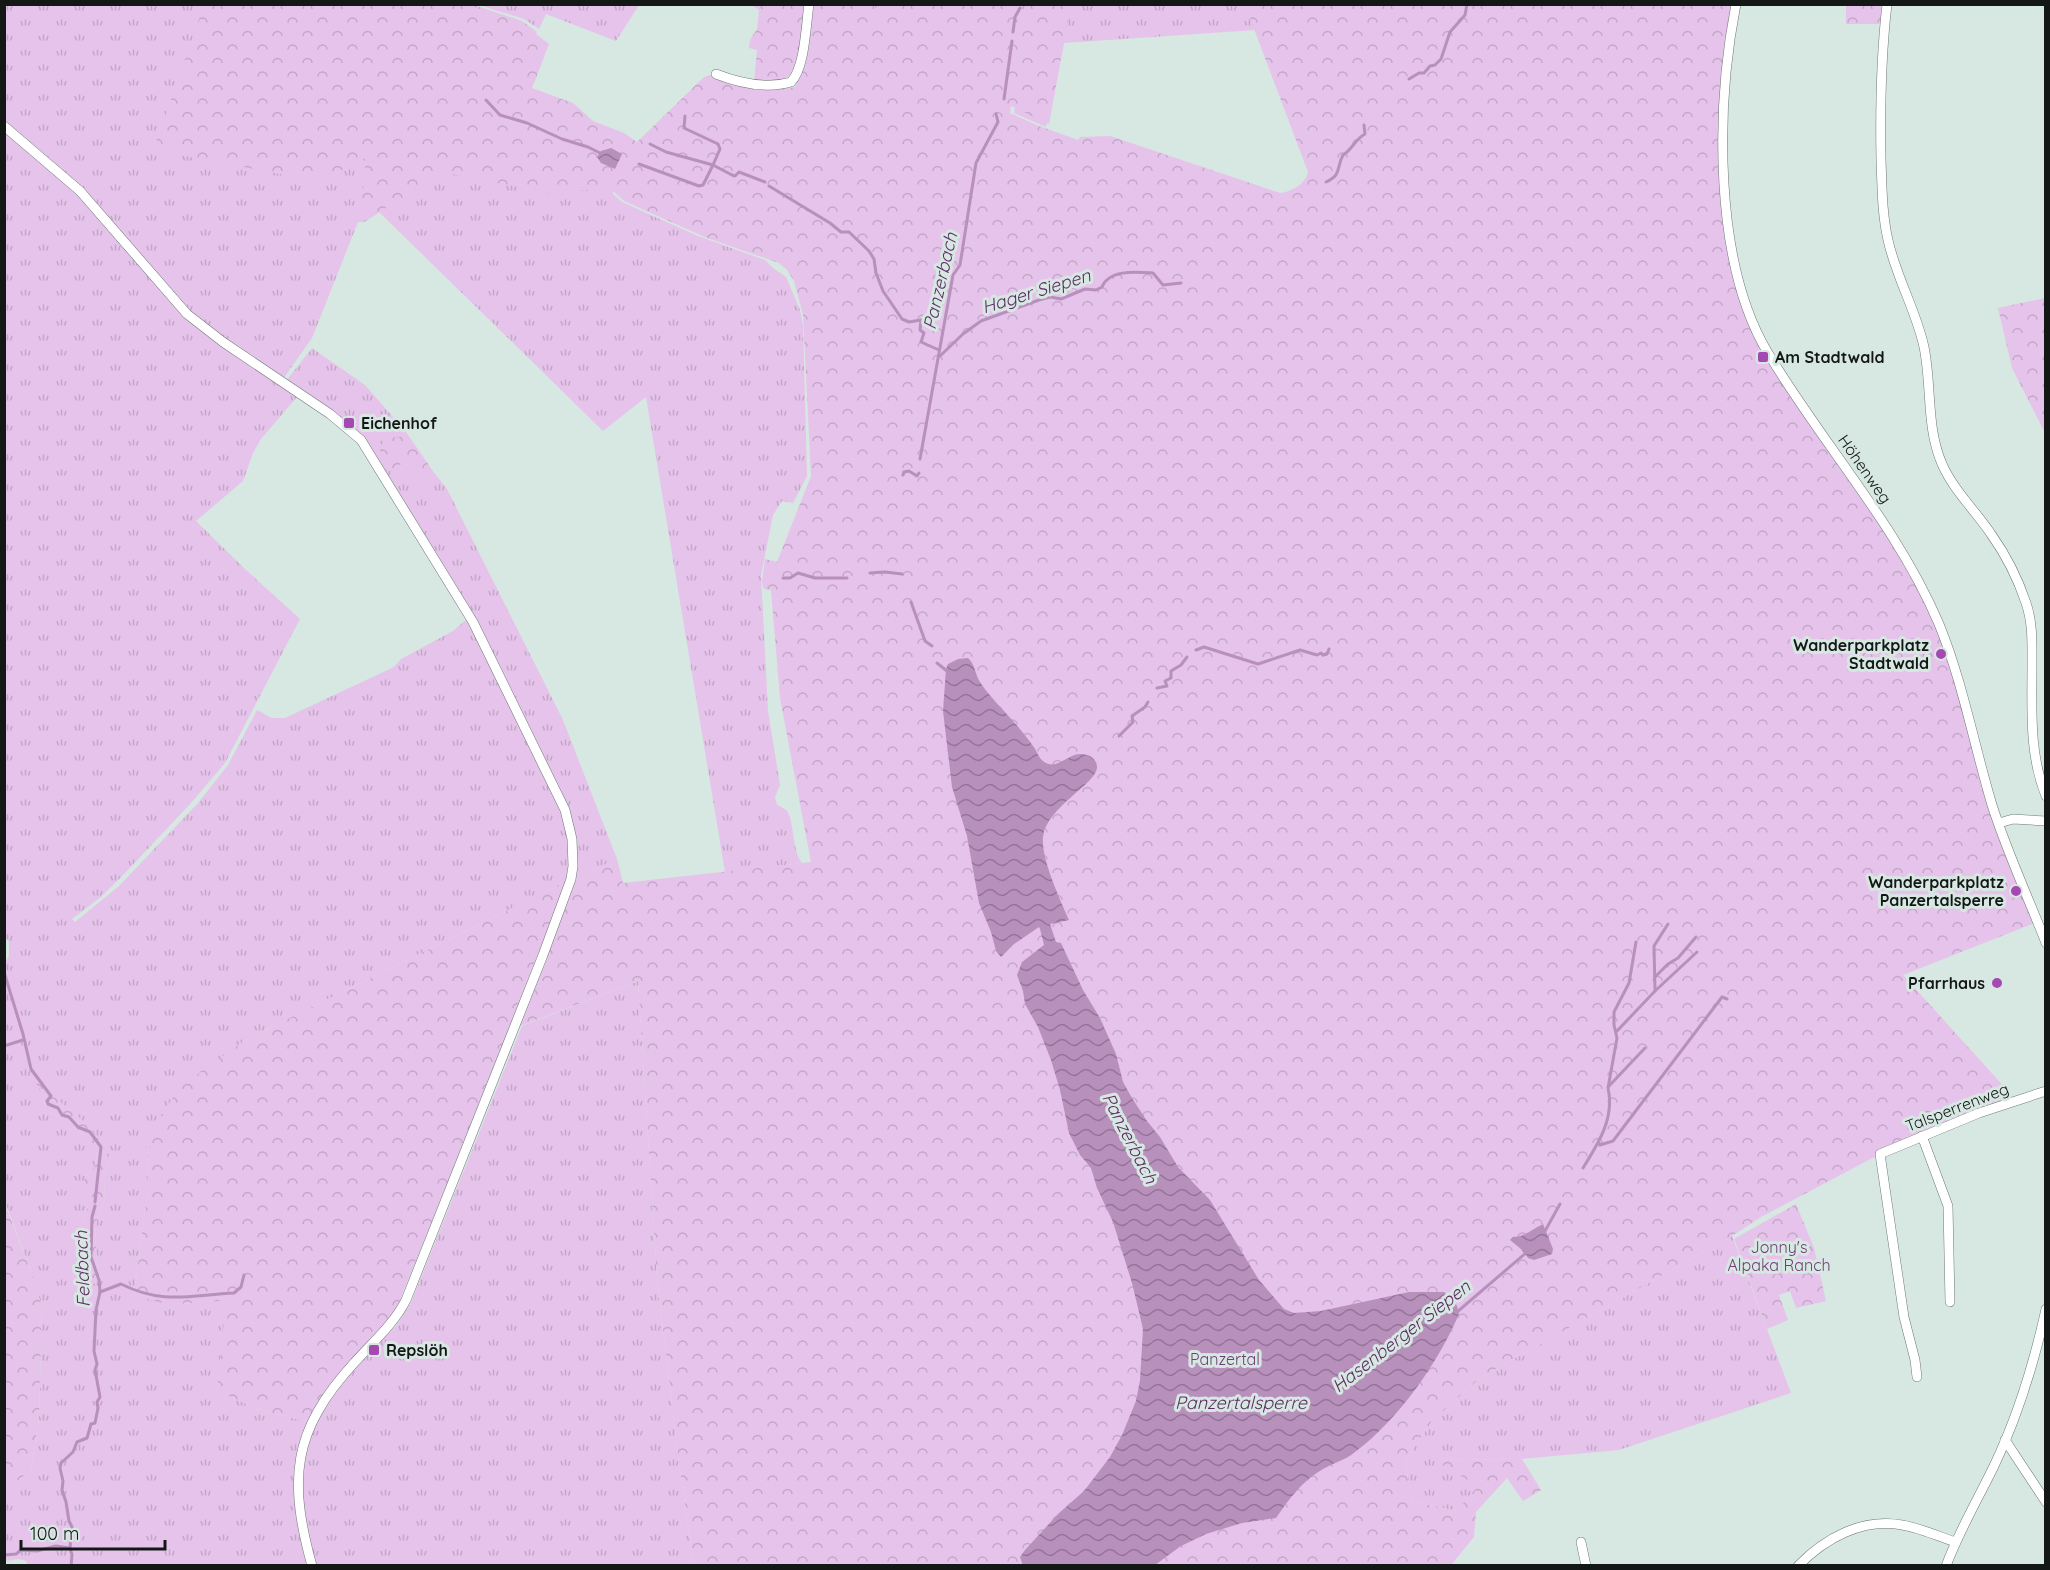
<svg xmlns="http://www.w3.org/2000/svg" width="2050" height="1570" font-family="Quicksand,sans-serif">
	<defs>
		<pattern id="grass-tufts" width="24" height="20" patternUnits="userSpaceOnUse" patternTransform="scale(1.5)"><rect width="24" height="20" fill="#e6c3ea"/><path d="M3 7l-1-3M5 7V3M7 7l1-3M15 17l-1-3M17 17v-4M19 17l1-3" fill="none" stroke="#c4a7c8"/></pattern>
		<pattern id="forest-crowns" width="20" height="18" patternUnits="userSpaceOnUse" patternTransform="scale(1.5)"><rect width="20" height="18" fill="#e6c3ea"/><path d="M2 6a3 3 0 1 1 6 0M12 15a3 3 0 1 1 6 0" fill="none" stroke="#c4a7c8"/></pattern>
		<pattern id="water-waves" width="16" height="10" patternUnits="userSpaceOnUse" patternTransform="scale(1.5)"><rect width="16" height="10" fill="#b890bc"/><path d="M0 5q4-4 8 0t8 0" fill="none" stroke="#947598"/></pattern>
	</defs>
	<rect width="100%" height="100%" fill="#d7e7e2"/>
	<g fill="url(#grass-tufts)" fill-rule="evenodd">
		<path d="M471,4L522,21L537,32L533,41L540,65L535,81L499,102L612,188L613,194L622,202L698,236L765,260L773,268L786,277L800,310L803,325L807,476L793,503L782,501L773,515L761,575L768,711L780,785L775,797L777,805C778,805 785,809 786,810C795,819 791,849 802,863L725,872L646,397L603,431L379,212L364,222H358L312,338L283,379L248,356L186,309L122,235L5,123V5Z"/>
		<path d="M479,5L639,4V5L616,41L546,14L539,29L524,19Z"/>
		<path d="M813,5H1245L1255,30L1064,43L1046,127L1014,113L1015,106L803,79L804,48L810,35L818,34Z"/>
		<path d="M5,130L77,191L176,306L297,397L261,439L253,453L243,481L196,521L246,570L300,619L225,763L191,803L126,872L101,897L72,919L75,922L119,886L198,803L228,765L257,710L272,718H285L394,667L401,659L453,631L467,619L508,704L556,797L567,831L569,861L567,881L245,1040L147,1136L148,1189L134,1293L181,1304L227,1300L217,1391L258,1409L304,1421L311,1419L298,1450L294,1478L309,1565L28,1566L26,1561L19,1559L5,1561V1487L11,1486L31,1470L39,1418L42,1307L31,1271L5,1202L4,965L9,956V941L4,937ZM52,1091L58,1102L70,1109L110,1156L105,1176L104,1203C91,1216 96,1262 100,1279L90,1280L91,1261L83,1221L88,1206L85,1177L94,1168L97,1157L94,1149L82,1134L66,1127L58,1117L46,1110L42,1093Z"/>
		<path d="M312,348L365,385L406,432L399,437H394L401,463L405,461L412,467L419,478H430L433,471L447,489L563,720L617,859L574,878L569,814L405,502L362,437L286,381Z"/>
		<path d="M638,981L657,1278L679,1464L694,1565L316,1566L304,1513L300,1475L308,1440L330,1397L357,1364L396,1326L410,1305L522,1026Z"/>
		<path d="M1732,1236L1791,1393L1619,1450L1522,1459L1435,1460L1479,1486L1457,1511L1412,1501L1405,1461L1432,1421L1480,1378Z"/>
	</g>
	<g fill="url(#forest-crowns)">
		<path d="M204,5H468L513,20L531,30L549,44L532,88L573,103L593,121L624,133L637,142L704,77L716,74C721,77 727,81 732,84C746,91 780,90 795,87L806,60C788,80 781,82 754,82L757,50L749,48L750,40L757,29L759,10L752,5H807V8L814,10L816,5H872L888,16L900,5H1071L1049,124L1011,106L1010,113L1039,126L1078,140L1080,137L1110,136L1280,193C1291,192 1306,184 1308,172L1245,5H1736L1722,121L1731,239L1756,328L1882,519L1939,625L1992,805L2037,922L1903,975L2016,1100L1880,1154L1761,1217L1732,1236L1480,1378L1432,1421L1405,1461L1412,1501L1457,1511L1478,1486L1434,1460L1522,1459L1541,1490L1523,1501L1507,1478L1476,1512L1474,1537L1451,1565H694L679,1464L657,1278L638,981L510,1030L395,1312L311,1419L304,1421L258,1409L217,1391L226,1300C197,1303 160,1309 134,1293L148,1189L147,1136L180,1087L245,1040L571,879L617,859L623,883L811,862L780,698L771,590L764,589L762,582L765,559L777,562L811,476L803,315L794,281L787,270L779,263L707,238L624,201L614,192L592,189L553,194L442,172L364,222H358L361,212L366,158L325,178L296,177L189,157L155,145Z"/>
		<rect x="1846" y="5" width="35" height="19"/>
		<path d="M2045,298H2046L2045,433L2012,368L1998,308Z"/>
		<path d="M406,432L433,471L430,478L423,480L419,478L412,467L405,461L401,463L398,470L393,473L380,460V448L385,438L399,437Z"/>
		<path d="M47,1078C57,1105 61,1100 80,1118C92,1129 101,1142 110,1156L105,1176L104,1203C91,1215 96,1262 100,1279L97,1283L93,1284L90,1280L91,1261L82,1243L83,1221L88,1206L81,1195L85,1177L94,1168L97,1157L94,1149L82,1134L66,1127L58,1117L46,1110L42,1093L34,1080Z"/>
		<path d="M4,1202L31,1271L42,1307L39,1418L31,1470L11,1486L5,1487Z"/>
		<path d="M1796,1204L1814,1248L1826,1301L1796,1308L1790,1291L1779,1295L1788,1320L1767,1329L1734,1239Z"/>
	</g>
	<g fill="url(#water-waves)">
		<path d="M611,148L622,154L615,169L601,163L597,157L601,151Z"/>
		<path d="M968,658C975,664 975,674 980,682C989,696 1002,708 1013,721C1020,729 1027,737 1033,746C1036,749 1037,754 1040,758C1051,771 1061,761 1072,756C1081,751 1097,755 1097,767C1098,783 1046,807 1043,837C1041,859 1060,899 1069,920L1050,924L1056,942L1061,943L1083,990L1100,1018L1116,1054L1123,1082L1132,1098L1147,1121L1160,1137L1178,1167L1210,1200L1259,1280L1284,1309L1294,1313L1321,1311L1409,1292H1444L1452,1298L1457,1306L1459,1314C1438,1363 1398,1420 1355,1452C1346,1460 1333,1463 1323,1469C1302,1481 1289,1499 1276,1518L1242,1523L1206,1534L1181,1546L1155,1565L1023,1566L1020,1557L1025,1550L1058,1514L1084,1491L1110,1457L1122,1435L1136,1401L1140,1380L1143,1329L1132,1283L1113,1222L1097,1188L1091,1168L1080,1155L1069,1133L1060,1090L1051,1060L1038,1027L1025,1004L1023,991L1017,975L1022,962L1044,945L1040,929L1039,927L1014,944L1001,957L996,951L991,932L979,903L967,836L952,787L943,711L946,669L948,664L958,659Z"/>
		<path d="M1543,1224L1553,1249L1552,1254L1534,1260L1528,1258L1521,1249L1510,1240L1513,1237C1525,1237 1532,1229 1543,1224Z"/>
	</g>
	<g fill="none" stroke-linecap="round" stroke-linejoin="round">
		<g stroke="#b890bc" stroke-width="3">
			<path d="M1013,32L1015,17L1020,8"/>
			<path d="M1409,79L1419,73H1424L1430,66L1435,65L1441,59L1450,32L1465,15L1467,4"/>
			<path d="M1004,99L1012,41"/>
			<path d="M486,100L500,115L527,123L562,139L588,147L602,154"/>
			<path d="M650,144L666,152L713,165L720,149L718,144L684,128L685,116"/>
			<path d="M639,164L699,186L703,185L713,165L732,175L735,176L739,172L765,182"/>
			<path d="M1326,182C1342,175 1336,168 1343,155C1353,149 1354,140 1365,134L1364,125"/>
			<path d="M769,186L830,223L841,232H849L869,251L874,259L876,273L883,291L902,319L909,322L921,320L920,330L924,333L921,342L939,350"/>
			<path d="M940,356L963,334L981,321L1039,300L1050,297L1061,299L1085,289L1096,290L1102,287C1109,269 1137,272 1153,273L1163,285L1181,283"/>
			<path d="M920,459L953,275L960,265L976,163L998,122L996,114"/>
			<path d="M903,475L904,472L909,471L917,476L919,473"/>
			<path d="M870,573L885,572L902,574"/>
			<path d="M783,578H790L798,573L815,578H847"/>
			<path d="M911,602L925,641L932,646"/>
			<path d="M1196,650L1204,647L1258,664L1300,650L1317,655L1321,653L1323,655L1327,654L1329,649"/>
			<path d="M937,663L947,671"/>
			<path d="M1157,688L1167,686L1165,681L1171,678V671L1181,665L1187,657"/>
			<path d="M1119,736L1133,722L1132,716L1145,707L1148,702"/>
			<path d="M4,964V965"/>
			<path d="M4,972L23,1034L31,1069L51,1096L47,1101L48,1104L58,1108L62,1115L69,1117L78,1127L90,1132L101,1147L95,1202"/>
			<path d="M1656,976L1668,964L1678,958L1696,937"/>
			<path d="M1655,990L1654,946L1668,924"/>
			<path d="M1617,1031L1655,991L1697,952"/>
			<path d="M4,1046L23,1040"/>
			<path d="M1609,1086L1645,1048"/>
			<path d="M1599,1143L1600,1145L1613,1141L1722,997L1727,999"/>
			<path d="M1583,1168C1598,1144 1615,1118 1608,1088L1617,1038L1614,1025V1012L1629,983L1636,942"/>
			<path d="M1545,1231L1560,1204"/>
			<path d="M100,1292L121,1284C163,1305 190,1295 234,1293L241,1287L244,1275"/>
			<path d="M1457,1312L1527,1252"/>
			<path d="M4,1555L16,1554L21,1550L37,1551L56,1546L70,1548"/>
			<path d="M71,1566L72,1555L70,1548L72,1527L69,1521L66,1502L62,1490L63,1481L60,1468L61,1463L73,1452L77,1442L87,1438L91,1424L95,1423L98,1408L97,1402L100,1397L95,1370L97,1364L94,1351L96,1310L100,1292L99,1280L91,1257L92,1217L95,1206"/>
		</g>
		<defs>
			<g id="minor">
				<path d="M1736,4C1716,106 1713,262 1768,353C1823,445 1897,525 1939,624C1963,683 1974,745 1992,805C2007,852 2028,897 2046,943"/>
				<path d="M1887,4C1881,56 1880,107 1881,159C1882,186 1882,214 1888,240C1896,277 1916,310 1924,347C1932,386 1926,427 1942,464C1954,491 1975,510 1991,534C2006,555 2018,579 2026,603C2033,623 2032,644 2032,666C2032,710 2029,754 2046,796"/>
				<path d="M716,74C739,83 767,89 791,82C805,68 806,24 809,4"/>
				<path d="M4,126L80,191L187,314L223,342L330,414L361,440L473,622L565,810L572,839L573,866L571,879L543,955L406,1300C394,1324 372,1343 354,1363C292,1431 288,1479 312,1566"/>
				<path d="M1999,823L2013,819L2046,821"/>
				<path d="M1922,1136L1948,1206L1950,1302"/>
				<path d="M1917,1377L1915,1360L1904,1317L1880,1154L1979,1113L2046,1091"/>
				<path d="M2005,1440L2046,1502"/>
				<path d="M1581,1542L1586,1566"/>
				<path d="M1798,1566C1825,1538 1862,1518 1902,1525C1920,1528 1938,1536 1955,1542"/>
				<path d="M1946,1566C1959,1531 1978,1499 1994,1466C2018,1416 2034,1363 2046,1309"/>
			</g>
		</defs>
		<use href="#minor" stroke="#6b7a75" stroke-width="10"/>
		<use href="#minor" stroke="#fff" stroke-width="9"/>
	</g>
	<g fill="#a648b1" stroke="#d7e7e2" stroke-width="2">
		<rect x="1757" y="351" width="12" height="12" rx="3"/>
		<rect x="343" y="417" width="12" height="12" rx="3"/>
		<circle cx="1941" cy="654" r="6"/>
		<circle cx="2016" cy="891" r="6"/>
		<circle cx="1997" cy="983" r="6"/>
		<rect x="368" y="1344" width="12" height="12" rx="3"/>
	</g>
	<g text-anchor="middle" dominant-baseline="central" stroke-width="6" stroke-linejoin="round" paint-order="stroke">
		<g font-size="16" font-weight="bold" fill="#131816" stroke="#d7e7e2" text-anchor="start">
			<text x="1775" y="357">Am Stadtwald</text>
			<text x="361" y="423">Eichenhof</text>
			<text x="1929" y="645" text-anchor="end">Wanderparkplatz<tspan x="1929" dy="18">Stadtwald</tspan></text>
			<text x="2004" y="882" text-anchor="end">Wanderparkplatz<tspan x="2004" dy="18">Panzertalsperre</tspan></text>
			<text x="1985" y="983" text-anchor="end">Pfarrhaus</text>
			<text x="386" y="1350">Repslöh</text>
		</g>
		<g font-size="16" fill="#131816" stroke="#d7e7e2">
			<text transform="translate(1865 469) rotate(55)">Höhenweg</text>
			<text transform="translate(1957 1107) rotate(-21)">Talsperrenweg</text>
		</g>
		<g font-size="16" fill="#703d76" stroke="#d7e7e2">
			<text x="1779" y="1247">Jonny's<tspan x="1779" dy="18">Alpaka Ranch</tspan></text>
			<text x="1225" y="1359">Panzertal</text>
		</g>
		<g font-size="18" font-style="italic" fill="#5c2a62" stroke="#d7e7e2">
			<text transform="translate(940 281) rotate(-77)">Panzerbach</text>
			<text transform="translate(1036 291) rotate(-17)">Hager Siepen</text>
			<text transform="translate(1130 1138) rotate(63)">Panzerbach</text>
			<text transform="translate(82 1269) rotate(-92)">Feldbach</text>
			<text transform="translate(1401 1336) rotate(-38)">Hasenberger Siepen</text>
			<text x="1241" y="1402">Panzertalsperre</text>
		</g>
	</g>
	<rect width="2050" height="1570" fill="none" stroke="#131816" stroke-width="12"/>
	<path d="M21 1540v9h144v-9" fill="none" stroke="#131816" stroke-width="3"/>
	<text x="30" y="1540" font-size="18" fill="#131816" stroke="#d7e7e2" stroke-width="4.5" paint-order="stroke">100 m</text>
</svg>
